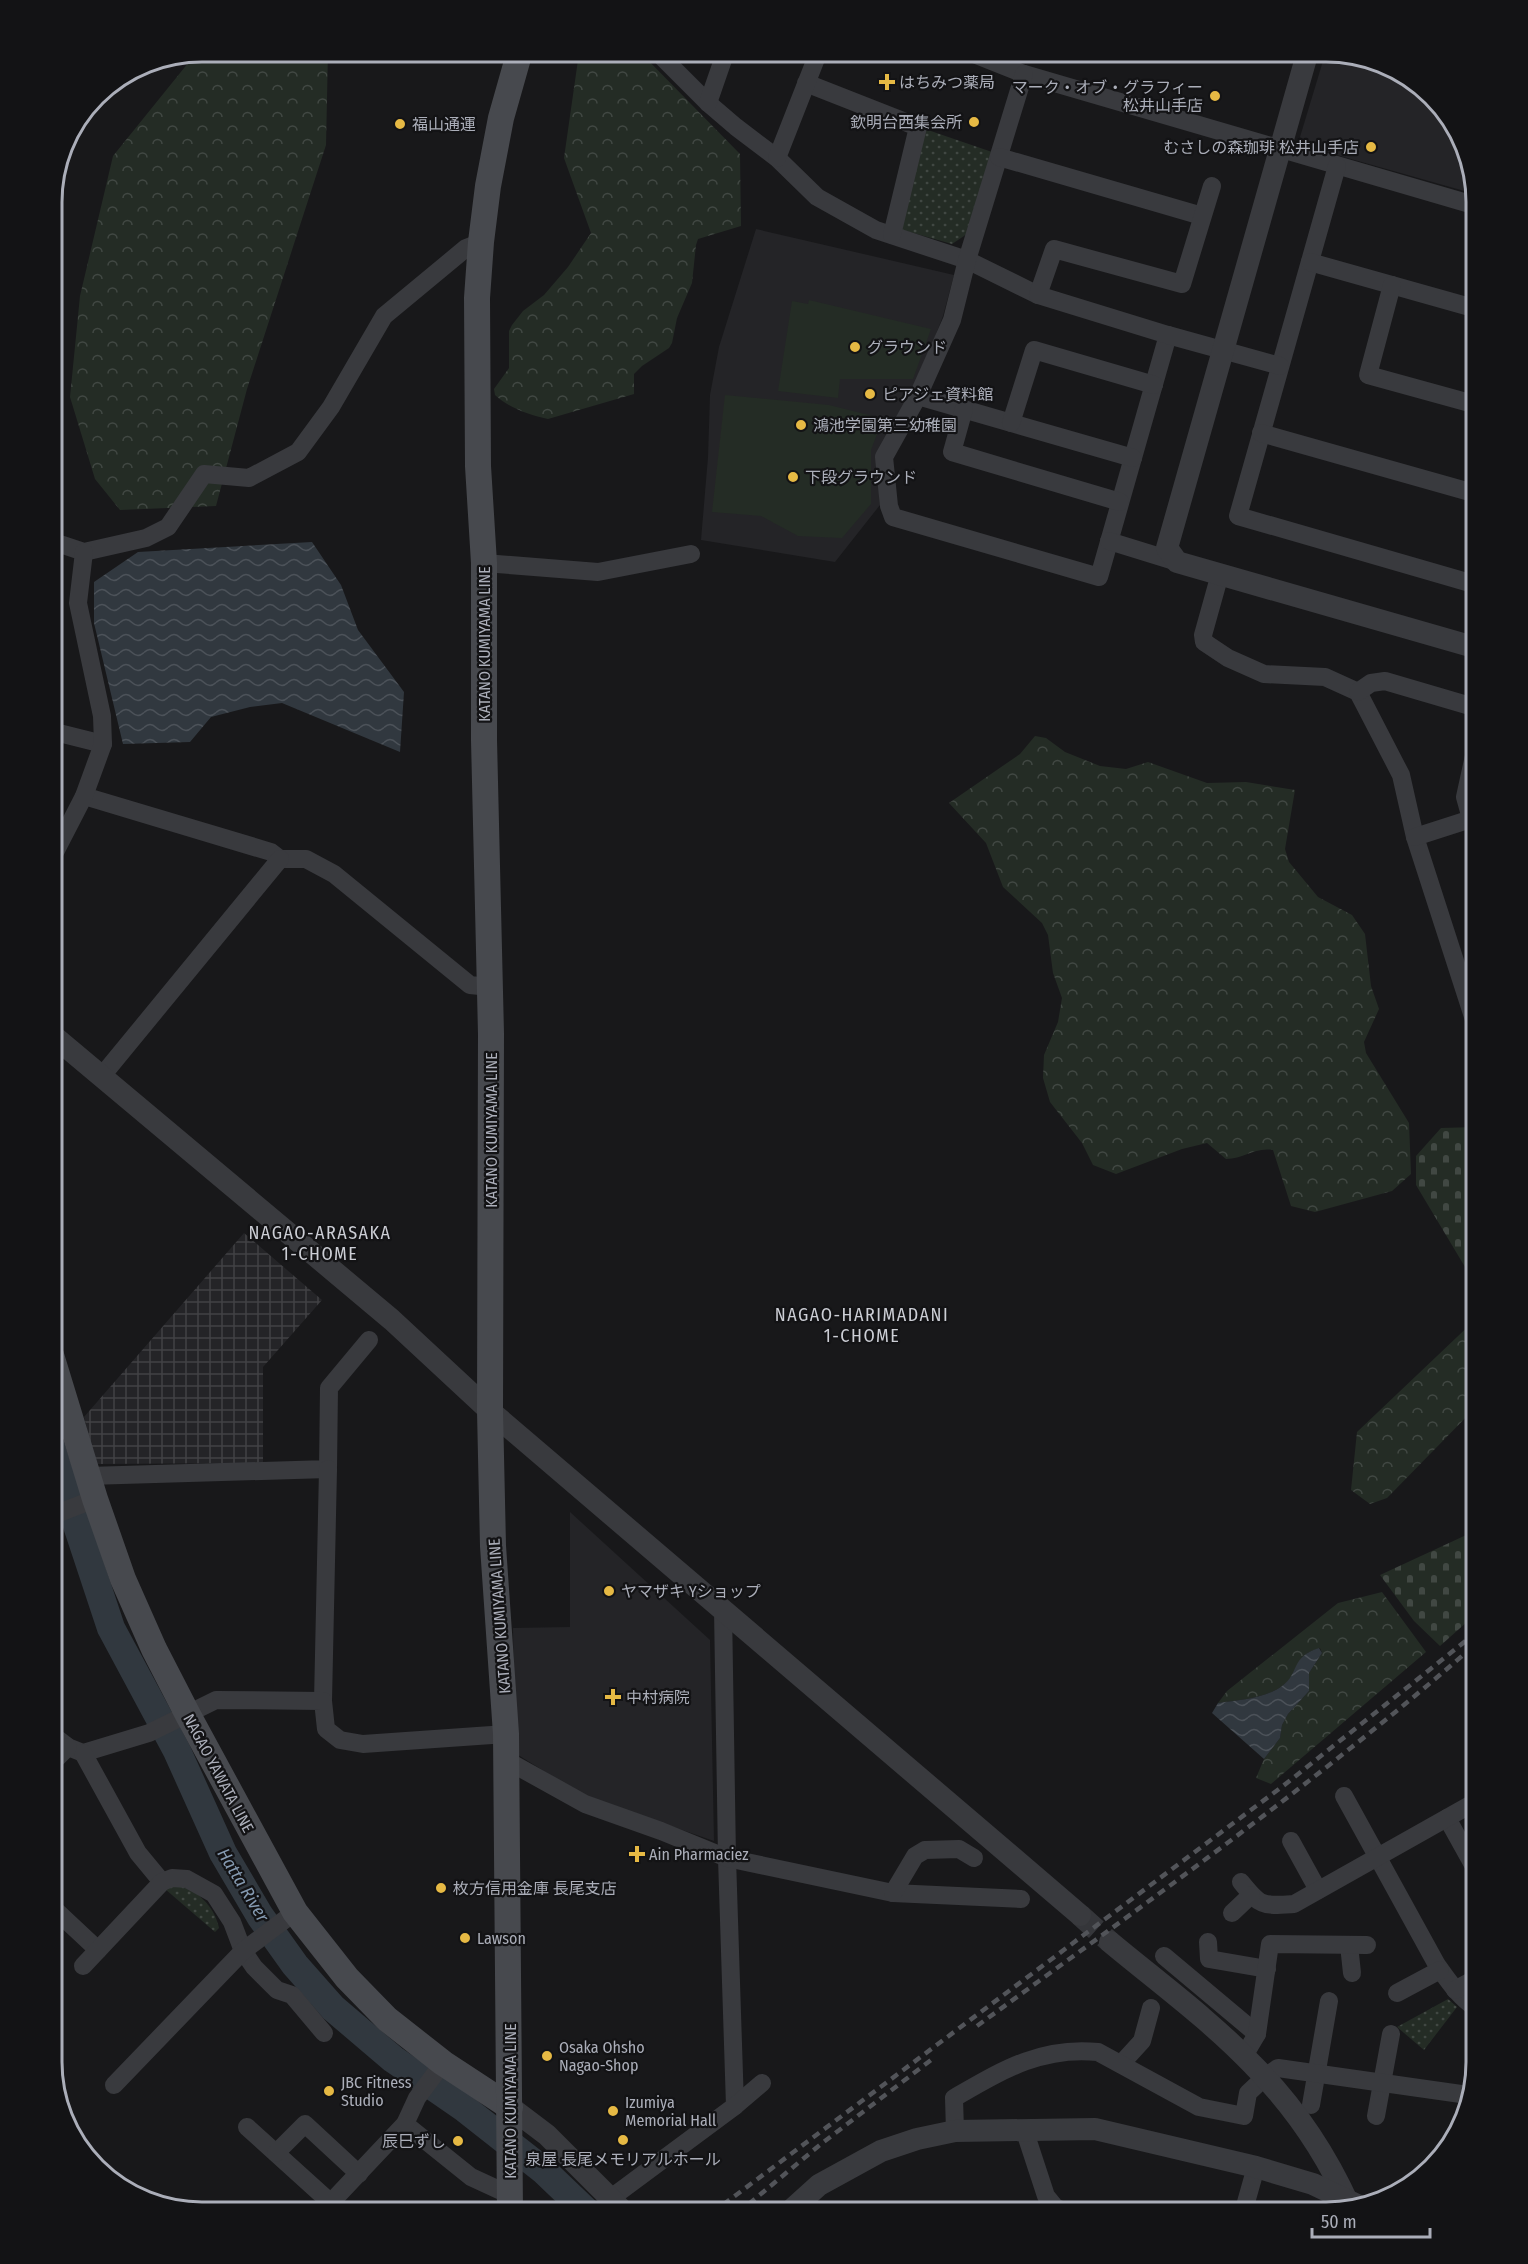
<svg xmlns="http://www.w3.org/2000/svg" width="1528" height="2264" font-family="'Fira Sans Condensed','Noto Sans JP',sans-serif">
<style>
.built{fill:#242427}
.industrial{fill:url(#industrial-grid)}
.green{fill:url(#green-dots)}
.forest{fill:url(#forest-crowns)}
.cemetery{fill:url(#cemetery-stones)}
.pitch{fill:#242c25}
.water{fill:url(#water-waves)}
.lines{fill:none;stroke-linecap:round;stroke-linejoin:round}
.river{stroke:#31383f;stroke-width:28}
.tertiary-tunnel{stroke:#35363a;stroke-width:22;stroke-dasharray:22 11;stroke-linecap:butt}
.minor{stroke:#393a3e;stroke-width:18}
.tertiary{stroke:#393a3e;stroke-width:22}
.secondary{stroke:#47494e;stroke-width:26}
.rail{stroke:#525459;stroke-width:4.5;stroke-dasharray:8 6;stroke-linecap:butt}
.poi-dot{fill:#e6b944;stroke:#131315;stroke-width:2}
.labels{text-anchor:middle;stroke-width:4.5;stroke-linejoin:round;paint-order:stroke}
.poi-label{font-size:16px;fill:#abaeb9;stroke:#131315;text-anchor:start}
.street-label{font-size:16px;fill:#abaeb9;stroke:#131315}
.neighbourhood-label{font-size:18px;letter-spacing:1.5px;fill:#ccced5;stroke:#131315}
.water-label{font-size:18px;font-style:italic;fill:#859ab1;stroke:#131315}
.rim{fill:none;stroke:#abaeb9;stroke-width:3}
</style>
<defs>
<pattern id="industrial-grid" width="8" height="8" patternUnits="userSpaceOnUse" patternTransform="scale(1.5)"><rect width="8" height="8" fill="#242427"/><path d="M0 4h8M4 0v8" fill="none" stroke="#414144"/></pattern>
<pattern id="green-dots" width="8" height="8" patternUnits="userSpaceOnUse" patternTransform="scale(1.5)"><rect width="8" height="8" fill="#242c25"/><path d="M2 2h.1M6 6h.1" fill="none" stroke="#414843" stroke-width="1.8" stroke-linecap="round"/></pattern>
<pattern id="forest-crowns" width="20" height="18" patternUnits="userSpaceOnUse" patternTransform="scale(1.5)"><rect width="20" height="18" fill="#242c25"/><path d="M2 6a3 3 0 1 1 6 0M12 15a3 3 0 1 1 6 0" fill="none" stroke="#414843"/></pattern>
<pattern id="cemetery-stones" width="16" height="16" patternUnits="userSpaceOnUse" patternTransform="scale(1.5)"><rect width="16" height="16" fill="#242c25"/><path d="M2 7V4a2 2 0 0 1 4 0v3zM10 15v-3a2 2 0 0 1 4 0v3z" fill="#414843"/></pattern>
<pattern id="water-waves" width="16" height="10" patternUnits="userSpaceOnUse" patternTransform="scale(1.5)"><rect width="16" height="10" fill="#31383f"/><path d="M0 5q4-4 8 0t8 0" fill="none" stroke="#4c5259"/></pattern>
</defs>
<rect width="100%" height="100%" fill="#18181a"/>
<g class="built">
<path d="M1326 51H1336L1402 71 1457 127 1475 194 1305 146 1300 137Z"/>
<path d="M756 229 954 275 943 316 923 368 878 455 880 505 835 562 701 540 708 457 710 395 719 347Z"/>
<path d="M570 1512 710 1640 714 1841 584 1796 515 1753 513 1628 570 1627Z"/>
</g>
<path class="industrial" d="M244 1233 322 1300 263 1367V1463L96 1464 84 1417Z"/>
<g class="green">
<path d="M925 129 992 152 967 234 952 244 899 229Z"/>
<path d="M174 1883C196 1889 214 1905 219 1928L215 1932 165 1889Z"/>
<path d="M1448 1999 1457 2007 1424 2050 1397 2027Z"/>
</g>
<g class="forest">
<path d="M202 51H328L326 145 247 389 216 506 120 510 95 479 70 397 80 296 113 156 197 52Z"/>
<path d="M581 51H639L740 154 741 226 698 239 696 245 692 283 677 318 672 343 669 348 642 366 634 374V394L548 419C529 415 509 408 495 395L494 389 509 368V331L512 325 523 311 544 295 568 267 591 233 564 158 579 53Z"/>
<path d="M1035 736 1046 738 1065 752 1100 766 1126 769 1148 762 1207 783 1246 782 1295 790 1285 849 1289 862 1318 897 1352 915 1365 934 1371 986 1379 1009 1364 1042 1366 1053 1409 1123 1411 1174 1392 1191 1315 1212 1291 1206 1273 1150C1254 1147 1244 1159 1226 1159L1207 1143 1182 1149 1116 1174 1093 1165 1082 1143 1050 1102 1043 1078 1044 1055 1058 1022 1062 998 1053 973 1048 935 1042 923 1003 887 986 843 949 803 1020 754Z"/>
<path d="M1477 1318V1406L1387 1498 1370 1504 1351 1490 1357 1432Z"/>
<path d="M1382 1592 1426 1652 1271 1784 1256 1778 1264 1759 1280 1738 1282 1725 1288 1714 1309 1691V1673L1322 1653 1320 1648C1292 1655 1300 1674 1282 1686 1264 1699 1239 1700 1218 1703L1227 1691 1338 1603Z"/>
</g>
<g class="cemetery">
<path d="M1477 1127V1287L1416 1185V1156L1441 1128Z"/>
<path d="M1477 1530V1613L1440 1646 1414 1621 1380 1575Z"/>
</g>
<g class="pitch">
<path d="M809 300 931 329 913 379H840L838 398 778 391 792 301 808 304Z"/>
<path d="M725 395 829 405 873 416 879 429 871 450V504L842 538 798 536 761 516 712 512Z"/>
</g>
<g class="water">
<path d="M312 542 341 585 358 630 404 692 400 752 282 703 250 707 211 717 190 742 123 744 94 623V582L138 552Z"/>
<path d="M1319 1648 1322 1653 1309 1673V1691L1288 1714 1282 1725 1280 1738 1264 1759 1212 1713 1218 1703C1239 1700 1264 1699 1282 1686 1300 1673 1290 1657 1319 1648Z"/>
</g>
<g class="lines">
<path class="river" d="M51 1447 111 1628 177 1751 223 1853 260 1916 295 1965 333 2008 393 2059 464 2108 543 2170 588 2213"/>
<path class="tertiary-tunnel" d="M1080 1915 1110 1942"/>
<g class="minor">
<path d="M656 51 708 103 736 127 777 158 817 197 876 230 967 260 1038 295"/>
<path d="M966 51 1024 74 1477 206"/>
<path d="M1024 74 967 260 952 320 918 396 884 457 889 506 893 517 1099 577 1168 335"/>
<path d="M806 83 918 127 892 235"/>
<path d="M708 103 726 51"/>
<path d="M999 157 1202 216"/>
<path d="M777 158 819 51"/>
<path d="M1337 166 1238 516 1477 585"/>
<path d="M1212 186 1182 284 1054 249 1038 295 1168 335 1280 366"/>
<path d="M1310 262 1477 309"/>
<path d="M1392 285 1368 375 1477 405"/>
<path d="M918 396 1133 458"/>
<path d="M964 409 952 452 1120 502"/>
<path d="M1011 423 1034 350 1154 385"/>
<path d="M1261 433 1477 494"/>
<path d="M51 541 84 552 146 538 168 527 204 474 249 478 298 452 331 407 384 316 466 248 481 242"/>
<path d="M1109 541 1177 562"/>
<path d="M484 563 598 572 691 554"/>
<path d="M1220 574 1203 635 1204 642 1228 658 1264 674 1325 677 1358 692 1401 775 1415 837 1477 1029"/>
<path d="M1358 692 1371 683 1385 681 1477 708"/>
<path d="M51 731 103 744"/>
<path d="M84 796 271 852 280 859H306L334 874 470 985 490 987"/>
<path d="M1415 837 1471 819"/>
<path d="M1477 840 1465 797 1477 742"/>
<path d="M51 860 84 796 103 744 102 716 78 603 84 552"/>
<path d="M101 1077 280 859"/>
<path d="M88 1476 328 1469 329 1388 369 1340"/>
<path d="M51 1516 95 1499"/>
<path d="M723 1609 727 1858 735 2106"/>
<path d="M323 1701 328 1469"/>
<path d="M51 1734 68 1747 83 1753 149 1733 216 1700 323 1701 326 1729 340 1740 363 1744 506 1734"/>
<path d="M83 1753 138 1853 162 1882"/>
<path d="M506 1760 585 1804 661 1831 727 1858 893 1893 1021 1899"/>
<path d="M51 1764 68 1747"/>
<path d="M1344 1796 1437 1965C1449 1982 1459 1997 1477 2009"/>
<path d="M1447 1818 1477 1872"/>
<path d="M1291 1841 1318 1890"/>
<path d="M1241 1882C1261 1907 1262 1906 1294 1904L1477 1801"/>
<path d="M893 1893 915 1856 925 1850 959 1849 974 1858"/>
<path d="M51 1906 98 1950"/>
<path d="M1232 1913 1251 1895"/>
<path d="M1208 1942 1209 1959 1267 1969"/>
<path d="M1349 1945 1352 1973"/>
<path d="M1164 1956 1257 2034"/>
<path d="M83 1966 162 1882 172 1878 187 1879 214 1894 232 1922 243 1951 254 1967 277 1990 292 1995 324 2033"/>
<path d="M1455 1990 1477 1978"/>
<path d="M1397 1993 1440 1970"/>
<path d="M1244 2056 1257 2034 1270 1944 1367 1945"/>
<path d="M1121 2064 1142 2041 1151 2008"/>
<path d="M114 2085 243 1951 295 1912"/>
<path d="M1311 2105 1329 2001"/>
<path d="M1376 2116 1391 2034"/>
<path d="M405 2124 471 2177 510 2195"/>
<path d="M247 2127 331 2203"/>
<path d="M955 2131 954 2098C1001 2071 1041 2046 1098 2052L1199 2107 1244 2116 1248 2093 1265 2077 1278 2068 1468 2095"/>
<path d="M1025 2132 1046 2196 1055 2207 1067 2213"/>
<path d="M276 2153 305 2124 359 2174"/>
<path d="M611 2198 735 2106 762 2083"/>
<path d="M321 2213 405 2124 417 2098 443 2063"/>
<path d="M1243 2213 1256 2167"/>
</g>
<g class="tertiary">
<path d="M1308 51 1167 548 1177 562 1477 648"/>
<path d="M51 1034 392 1320 490 1411 1080 1915"/>
<path d="M1110 1942C1158 1982 1210 2020 1253 2065 1293 2105 1326 2154 1349 2205"/>
<path d="M510 2107 547 2135 625 2213"/>
<path d="M788 2213 819 2185 881 2151 917 2139 955 2131 1095 2129 1256 2167 1313 2184 1357 2205"/>
</g>
<g class="secondary">
<path d="M51 1355 95 1499 123 1579 154 1649 188 1715 295 1912 347 1978 387 2019 443 2063 510 2107"/>
<path d="M510 2213 506 1734 493 1546 490 1411 491 1034 484 740V563L478 466 477 298 481 242 488 186 501 118 520 51"/>
</g>
<g class="rail">
<path d="M977 2026C1146 1903 1319 1781 1477 1643"/>
<path d="M712 2213 1283 1786 1477 1632"/>
<path d="M738 2213 821 2144 931 2060"/>
</g>
</g>
<g class="poi-dot">
<path d="M884 73h6v6h6v6h-6v6h-6v-6h-6v-6h6z"/>
<circle cx="1215" cy="96" r="6"/>
<circle cx="974" cy="122" r="6"/>
<circle cx="400" cy="124" r="6"/>
<circle cx="1371" cy="147" r="6"/>
<circle cx="855" cy="347" r="6"/>
<circle cx="870" cy="394" r="6"/>
<circle cx="801" cy="425" r="6"/>
<circle cx="793" cy="477" r="6"/>
<circle cx="609" cy="1591" r="6"/>
<path d="M610 1688h6v6h6v6h-6v6h-6v-6h-6v-6h6z"/>
<path d="M634 1845h6v6h6v6h-6v6h-6v-6h-6v-6h6z"/>
<circle cx="441" cy="1888" r="6"/>
<circle cx="465" cy="1938" r="6"/>
<circle cx="547" cy="2056" r="6"/>
<circle cx="329" cy="2091" r="6"/>
<circle cx="613" cy="2111" r="6"/>
<circle cx="623" cy="2140" r="6"/>
<circle cx="458" cy="2141" r="6"/>
</g>
<g class="labels">
<g class="poi-label">
<text x="899" y="88">はちみつ薬局</text>
<text x="1203" y="93" text-anchor="end">マーク・オブ・グラフィー<tspan x="1203" dy="18">松井山手店</tspan></text>
<text x="962" y="128" text-anchor="end">欽明台西集会所</text>
<text x="412" y="130">福山通運</text>
<text x="1359" y="153" text-anchor="end">むさしの森珈琲 松井山手店</text>
<text x="867" y="353">グラウンド</text>
<text x="882" y="400">ピアジェ資料館</text>
<text x="813" y="431">鴻池学園第三幼稚園</text>
<text x="805" y="483">下段グラウンド</text>
<text x="621" y="1597">ヤマザキ Yショップ</text>
<text x="626" y="1703">中村病院</text>
<text x="649" y="1860">Ain Pharmaciez</text>
<text x="453" y="1894">枚方信用金庫 長尾支店</text>
<text x="477" y="1944">Lawson</text>
<text x="559" y="2053">Osaka Ohsho<tspan x="559" dy="18">Nagao-Shop</tspan></text>
<text x="341" y="2088">JBC Fitness<tspan x="341" dy="18">Studio</tspan></text>
<text x="625" y="2108">Izumiya<tspan x="625" dy="18">Memorial Hall</tspan></text>
<text x="446" y="2147" text-anchor="end">辰巳ずし</text>
<text x="623" y="2165" text-anchor="middle">泉屋 長尾メモリアルホール</text>
</g>
<g class="street-label">
<text transform="translate(484 644) rotate(-90)" y="6">KATANO KUMIYAMA LINE</text>
<text transform="translate(491 1130) rotate(-90)" y="6">KATANO KUMIYAMA LINE</text>
<text transform="translate(499 1616) rotate(-94)" y="6">KATANO KUMIYAMA LINE</text>
<text transform="translate(219 1773) rotate(62)" y="6">NAGAO YAWATA LINE</text>
<text transform="translate(510 2101) rotate(-90)" y="6">KATANO KUMIYAMA LINE</text>
</g>
<g class="neighbourhood-label">
<text x="320" y="1239">NAGAO-ARASAKA<tspan x="320" dy="21">1-CHOME</tspan></text>
<text x="862" y="1321">NAGAO-HARIMADANI<tspan x="862" dy="21">1-CHOME</tspan></text>
</g>
<g class="water-label">
<text transform="translate(243 1885) rotate(59)" y="6">Hatta River</text>
</g>
</g>
<path d="M0 0H1528V2264H0ZM202 62H1326A140 140 0 0 1 1466 202V2062A140 140 0 0 1 1326 2202H202A140 140 0 0 1 62 2062V202A140 140 0 0 1 202 62Z" fill="#131315" fill-rule="evenodd"/>
<path class="rim" d="M202 62H1326A140 140 0 0 1 1466 202V2062A140 140 0 0 1 1326 2202H202A140 140 0 0 1 62 2062V202A140 140 0 0 1 202 62Z"/>
<path d="M1312 2228v9h118v-9" fill="none" stroke="#abaeb9" stroke-width="3"/>
<text x="1321" y="2228" font-size="18" fill="#abaeb9" stroke="#131315" stroke-width="4.5" paint-order="stroke">50 m</text>
</svg>
